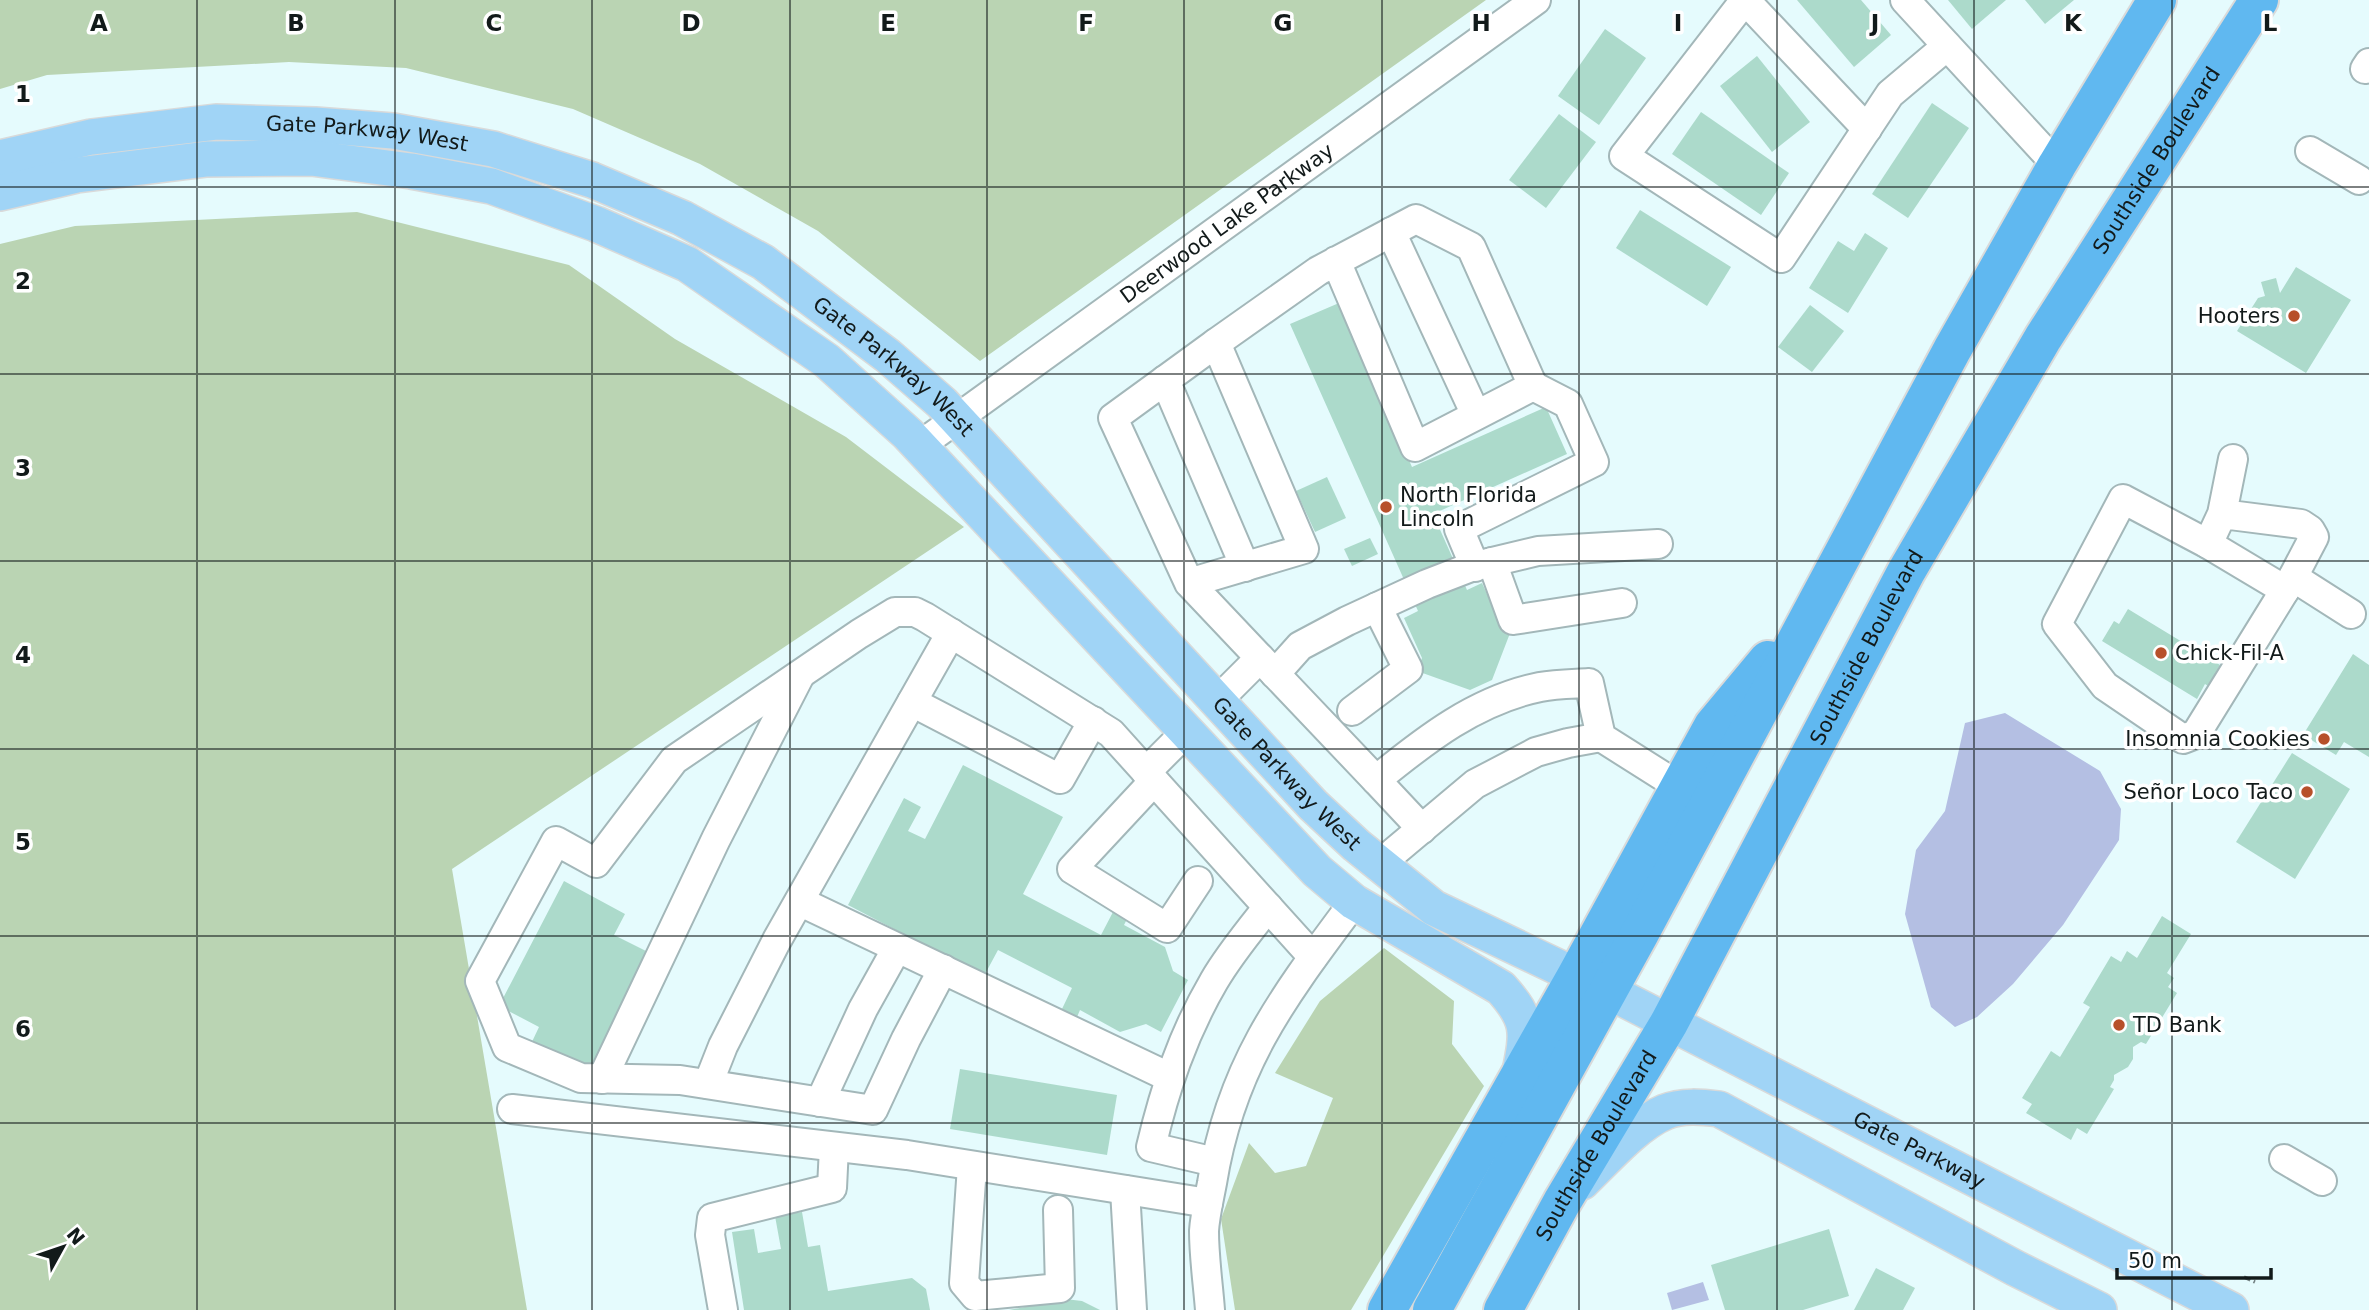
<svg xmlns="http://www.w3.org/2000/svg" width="2369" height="1310" font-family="'DejaVu Sans',sans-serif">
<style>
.green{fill:#bad4b3}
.water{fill:#b4bfe3}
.building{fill:#acdacb}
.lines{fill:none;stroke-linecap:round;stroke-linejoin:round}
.minor-casing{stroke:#a3b7b9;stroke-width:32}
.major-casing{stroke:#d9dada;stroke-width:38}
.highway-casing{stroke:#d9dada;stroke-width:42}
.path{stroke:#728182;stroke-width:3.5;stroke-dasharray:7 3.5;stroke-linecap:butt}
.minor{stroke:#fff;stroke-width:28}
.major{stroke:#a0d4f6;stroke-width:35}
.highway{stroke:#60b8f0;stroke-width:38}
.grid{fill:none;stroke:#121a1a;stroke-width:2;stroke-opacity:0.55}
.poi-dot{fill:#b7502a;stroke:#fff;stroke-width:2.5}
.labels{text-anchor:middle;stroke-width:7;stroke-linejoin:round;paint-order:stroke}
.street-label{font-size:21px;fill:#121a1a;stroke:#fff}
.poi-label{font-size:21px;fill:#121a1a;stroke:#fff;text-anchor:end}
.grid-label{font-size:23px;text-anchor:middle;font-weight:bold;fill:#121a1a;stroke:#fff;stroke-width:7;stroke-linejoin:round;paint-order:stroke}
</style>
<rect width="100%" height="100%" fill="#e5fbfd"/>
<g class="green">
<path d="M0 0H1486L980 361 818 231 700 164 573 109 406 68 289 62 47 75 0 89Z"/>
<path d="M357 212 569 265 675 339 846 437 964 527 452 869 527 1310H0V244L75 226Z"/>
<path d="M1384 948 1454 1001 1452 1044 1484 1086 1351 1310H1235L1221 1219 1249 1143 1275 1173 1306 1166 1333 1098 1275 1073 1320 1001Z"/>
</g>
<g class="water">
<path d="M2005 713 2100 771 2121 809 2119 840 2063 925 2013 984 1977 1017 1955 1027 1931 1007 1905 914 1916 850 1945 811 1965 723Z"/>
<path d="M1703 1282 1709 1300 1672 1310 1667 1293Z"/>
</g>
<g class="building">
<path d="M1797 0H1861L1891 35 1854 67Z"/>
<path d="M1948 0H2006L1972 29Z"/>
<path d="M2025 0H2074L2045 24Z"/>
<path d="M1605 29 1646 58 1599 125 1558 96Z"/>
<path d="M1757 56 1810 122 1772 152 1720 86Z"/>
<path d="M1932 103 1969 128 1908 218 1872 194Z"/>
<path d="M1701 112 1789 173 1761 215 1672 154Z"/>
<path d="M1559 114 1596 142 1546 208 1509 180Z"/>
<path d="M1640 210 1731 267 1707 306 1616 248Z"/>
<path d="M1865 233 1888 248 1848 313 1809 288 1838 241 1854 251Z"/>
<path d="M2296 267 2351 300 2306 373 2237 331 2258 298 2265 296 2261 282 2276 278 2280 293Z"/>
<path d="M1339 303 1412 467 1546 407 1567 454 1433 514 1467 590 1482 583 1500 623 1512 628 1492 680 1470 690 1417 671 1422 658 1404 618 1418 611 1290 324Z"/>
<path d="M1810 305 1844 331 1812 372 1778 347Z"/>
<path d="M1327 477 1346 518 1315 532 1296 491Z"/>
<path d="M1370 538 1378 554 1352 566 1344 549Z"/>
<path d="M2128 609 2220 665 2208 686 2205 684 2197 699 2102 641 2114 621 2119 624Z"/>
<path d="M2353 654 2369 665V757L2344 742 2336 755 2303 735Z"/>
<path d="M2292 753 2350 789 2295 879 2236 842Z"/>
<path d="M963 765 1063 817 1023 894 1101 935 1113 912 1127 919 1124 925 1165 947 1173 971 1188 980 1161 1032 1146 1024 1120 1032 1080 1010 1077 1017 1062 1009 1072 988 998 950 984 976 848 905 904 798 921 807 908 831 925 839Z"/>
<path d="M564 881 625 914 614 935 652 954 588 1077 530 1046 539 1027 499 1006Z"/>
<path d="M2162 916 2191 934 2167 973 2174 978 2168 987 2177 993 2146 1044 2141 1042 2133 1047V1059L2128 1067 2114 1075V1080L2110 1087 2114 1089 2087 1134 2077 1128 2071 1140 2026 1113 2032 1104 2022 1098 2051 1051 2060 1057 2090 1007 2083 1003 2111 956 2121 962 2127 951 2137 958Z"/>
<path d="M960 1069 1117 1095 1107 1155 950 1129Z"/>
<path d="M802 1212 808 1247 820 1245 828 1291 912 1278 926 1289 930 1310H744L732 1232 754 1229 758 1253 781 1249 775 1216Z"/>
<path d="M1829 1229 1849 1296 1803 1310H1725L1711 1265Z"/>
<path d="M1876 1268 1915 1288 1903 1310H1854Z"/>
<path d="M1065 1299 1082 1301 1100 1310H1009Z"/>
</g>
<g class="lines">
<g class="minor-casing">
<g id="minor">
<path d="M1745 0 1624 156 1781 258 1890 94 1947 46"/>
<path d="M1745 0 1867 129"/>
<path d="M1905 0 2057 165"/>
<path d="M2365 69 2369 63"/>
<path d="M2310 151 2359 180"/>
<path d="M1391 232 1476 415"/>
<path d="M1216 343 1318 271 1416 219 1471 247 1533 386 1415 447 1336 261"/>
<path d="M1165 380 1245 567"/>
<path id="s1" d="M919 446 1536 0"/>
<path d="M2222 514 2301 524 2310 530 2314 537 2293 577 2196 734 2183 739 2105 686 2057 624 2123 499 2208 544 2222 514 2233 459"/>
<path d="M2208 544 2285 590"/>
<path d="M1492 562 1513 620 1622 603"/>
<path d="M1475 567 1459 529 1594 462 1568 404 1533 386"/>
<path d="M2293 577 2351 614"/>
<path d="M1189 583 1304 549 1216 343 1113 418 1189 583 1260 658 1217 701"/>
<path d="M1260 658 1376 780C1425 740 1476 700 1540 687 1556 684 1573 684 1589 683L1601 737 1680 787"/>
<path d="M1275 674 1300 646 1347 621 1427 584 1471 567 1538 551 1658 544"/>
<path d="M912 702 1060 779 1093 721"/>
<path d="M1352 711 1408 669 1377 607"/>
<path d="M1146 772 1186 732"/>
<path d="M1376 780 1422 829"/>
<path d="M1154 781 1072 869 1167 928 1198 881"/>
<path d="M1383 867 1394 852 1475 784 1536 752 1568 743 1601 737"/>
<path d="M801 902 1169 1077"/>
<path d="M943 969 906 1039 873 1110 680 1080 581 1078 507 1047 480 981 556 841 596 863 674 760 859 634 895 612H915L925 617 1111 733 1313 957"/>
<path d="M602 1079 716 839 799 677"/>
<path d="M708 1084 723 1046 777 940 951 633"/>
<path d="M820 1102 863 1009 897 948"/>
<path d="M512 1109 907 1155 1208 1203"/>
<path d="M2284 1159 2322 1181"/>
<path d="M1215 1162 1151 1147C1165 1088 1183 1034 1214 981 1229 955 1249 931 1268 907"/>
<path d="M972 1166 964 1283 975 1296 1060 1288 1058 1210"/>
<path d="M1125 1190 1132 1310"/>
<path d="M723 1310 710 1235 712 1218 832 1188 834 1147"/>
<path d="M1210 1310C1208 1284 1204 1257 1204 1231 1205 1215 1209 1199 1212 1183 1231 1064 1284 996 1354 902"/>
</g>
</g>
<g class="major-casing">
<g id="major">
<path id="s2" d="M0 158 91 137 216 122 315 125 393 131 493 149 592 180 682 218 763 262 888 356 942 403 1313 805 1356 845 1434 908 1608 991 2231 1310"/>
<path d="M0 193 77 175 207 159 311 158 411 171 491 186 596 224 687 264 827 361 908 434 1317 871 1354 902 1501 988C1530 1020 1528 1032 1520 1072"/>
<path d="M1582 1182C1605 1160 1636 1124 1665 1112 1682 1105 1702 1107 1719 1109L2015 1268 2099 1310"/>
</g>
</g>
<g class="highway-casing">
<g id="highway">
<path d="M1387 1310 1576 976 1713 726 1768 660"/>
<path d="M1432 1310 1640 933 1952 350 2057 165 2157 0"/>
<path id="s3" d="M1503 1310 1562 1202 1669 1023 1906 572 2043 338 2259 0"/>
</g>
</g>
<path class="path" d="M2244 1277 2255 1282"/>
<use href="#minor" class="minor"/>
<use href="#major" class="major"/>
<use href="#highway" class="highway"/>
</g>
<path class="grid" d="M197 0V1310M395 0V1310M592 0V1310M790 0V1310M987 0V1310M1184 0V1310M1382 0V1310M1579 0V1310M1777 0V1310M1974 0V1310M2172 0V1310M0 187H2369M0 374H2369M0 561H2369M0 749H2369M0 936H2369M0 1123H2369"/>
<g class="poi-dot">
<circle cx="2294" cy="316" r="7"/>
<circle cx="1386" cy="507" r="7"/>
<circle cx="2161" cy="653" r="7"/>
<circle cx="2324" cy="739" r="7"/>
<circle cx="2307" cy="792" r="7"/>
<circle cx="2119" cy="1025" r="7"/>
</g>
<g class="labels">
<g class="street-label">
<text dy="7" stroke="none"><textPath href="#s2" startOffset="371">Gate Parkway West</textPath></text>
<text dy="7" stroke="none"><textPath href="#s3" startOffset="1323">Southside Boulevard</textPath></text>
<text dy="7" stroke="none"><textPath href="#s1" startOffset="380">Deerwood Lake Parkway</textPath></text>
<text dy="7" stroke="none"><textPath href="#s2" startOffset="959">Gate Parkway West</textPath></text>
<text dy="7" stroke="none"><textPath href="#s3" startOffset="756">Southside Boulevard</textPath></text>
<text dy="7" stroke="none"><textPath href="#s2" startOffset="1526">Gate Parkway West</textPath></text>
<text dy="7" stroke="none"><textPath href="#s3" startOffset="189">Southside Boulevard</textPath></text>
<text dy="7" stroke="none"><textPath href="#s2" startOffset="2268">Gate Parkway</textPath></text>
</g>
<g class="poi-label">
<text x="2280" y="323">Hooters</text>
<text x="1400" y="502" text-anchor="start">North Florida<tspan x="1400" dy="24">Lincoln</tspan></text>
<text x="2175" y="660" text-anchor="start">Chick-Fil-A</text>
<text x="2310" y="746">Insomnia Cookies</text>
<text x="2293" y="799">Señor Loco Taco</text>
<text x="2133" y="1032" text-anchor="start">TD Bank</text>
</g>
</g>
<g class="grid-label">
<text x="99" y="31">A</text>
<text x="296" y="31">B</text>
<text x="494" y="31">C</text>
<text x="691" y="31">D</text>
<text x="888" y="31">E</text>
<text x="1086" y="31">F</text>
<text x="1283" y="31">G</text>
<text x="1481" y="31">H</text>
<text x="1678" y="31">I</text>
<text x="1875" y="31">J</text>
<text x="2073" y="31">K</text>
<text x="2270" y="31">L</text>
<text x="23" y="102">1</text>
<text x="23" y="289">2</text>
<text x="23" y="476">3</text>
<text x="23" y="663">4</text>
<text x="23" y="850">5</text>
<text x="23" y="1037">6</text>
</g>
<g transform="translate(63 1247) rotate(50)" stroke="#ffffff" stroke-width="5" paint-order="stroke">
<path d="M0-5L12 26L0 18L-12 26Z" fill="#121a1a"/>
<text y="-10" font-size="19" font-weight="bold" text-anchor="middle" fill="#121a1a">N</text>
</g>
<path d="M2117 1268v10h154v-10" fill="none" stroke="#121a1a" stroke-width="3.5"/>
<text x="2128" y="1268" font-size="21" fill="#121a1a" stroke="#ffffff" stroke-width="5" paint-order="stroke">50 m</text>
</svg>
